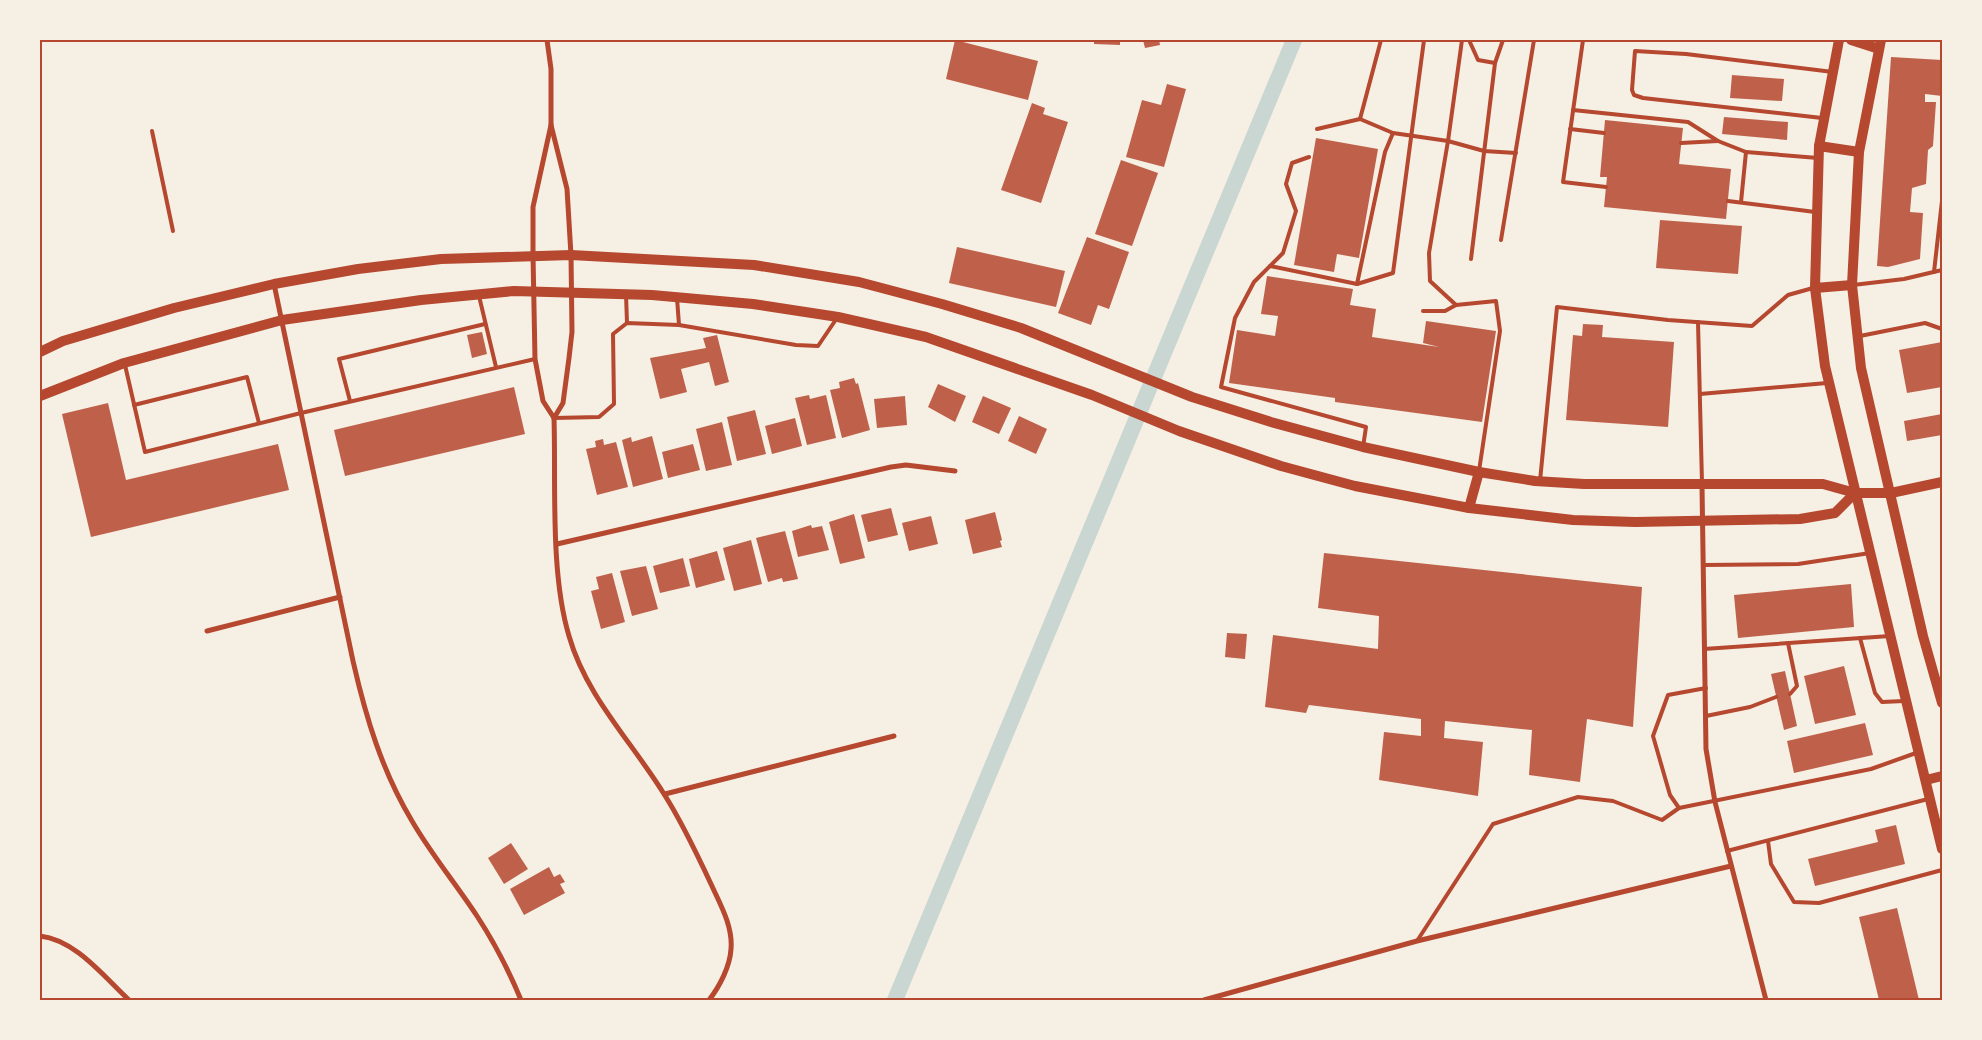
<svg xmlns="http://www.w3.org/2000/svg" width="1982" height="1040" font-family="'Public Sans',sans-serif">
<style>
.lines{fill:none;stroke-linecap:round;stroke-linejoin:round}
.canal{stroke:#c9d6d2;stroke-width:16}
.building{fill:#bf614a}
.service{stroke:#b5482f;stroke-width:4}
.minor{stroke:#b5482f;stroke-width:5}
.secondary{stroke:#b5482f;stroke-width:10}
.neatline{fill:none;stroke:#b5482f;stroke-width:2}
</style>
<rect width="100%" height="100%" fill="#f6efe4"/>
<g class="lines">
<path class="canal" d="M895 1000 1294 40"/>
</g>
<g class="building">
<path d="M955 40 1038 61 1028 100 946 79Z"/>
<path d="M1094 40H1120V45L1094 44Z"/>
<path d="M1143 40H1159L1160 45 1145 48Z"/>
<path d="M1891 57 1942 60V96L1925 94V102H1936L1933 146 1928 150 1926 184 1912 188 1910 212 1923 213 1920 259 1888 267 1877 266Z"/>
<path d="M1732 75 1784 79 1782 101 1730 98Z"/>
<path d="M1167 84 1186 89 1164 167 1126 157 1142 100 1161 105Z"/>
<path d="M1032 103 1045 108 1043 114 1068 122 1041 203 1001 190Z"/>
<path d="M1724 117 1788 122 1787 140 1722 134Z"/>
<path d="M1605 120 1683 128 1679 164 1731 169 1726 219 1604 207 1607 177H1600Z"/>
<path d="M1316 138 1378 149 1359 258 1337 254 1334 272 1294 265Z"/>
<path d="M1121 160 1158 173 1132 246 1095 234Z"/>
<path d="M1660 220 1742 226 1738 274 1656 268Z"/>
<path d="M1087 237 1129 252 1109 309 1098 305 1091 325 1058 313Z"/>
<path d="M957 247 1065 271 1056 307 949 283Z"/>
<path d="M1267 276 1353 289 1350 305 1376 309 1372 337 1439 347 1423 343 1426 321 1496 331 1482 422 1335 402V398L1229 383 1237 330 1275 336 1278 316 1261 314Z"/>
<path d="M1583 324 1603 325 1602 337 1674 342 1668 427 1566 420 1573 335 1582 336Z"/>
<path d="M482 332 487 354 472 358 467 335Z"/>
<path d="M717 335 729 382 715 386 709 362 681 369 687 392 660 399 650 358 706 348 703 338Z"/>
<path d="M1942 342V387L1907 393 1899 350Z"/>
<path d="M854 378 856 384 858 383 870 430 842 438 830 390 840 388 839 382Z"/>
<path d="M938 384 966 396 955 422 928 407Z"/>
<path d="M514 387 525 434 345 476 334 430Z"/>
<path d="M809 395 810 399 826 395 836 438 807 445 795 398Z"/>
<path d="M905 396 907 425 877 428 874 399Z"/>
<path d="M983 396 1011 408 999 434 972 422Z"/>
<path d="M108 403 126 480 278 444 289 490 91 537 62 414Z"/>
<path d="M755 410 766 454 737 461 727 417Z"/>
<path d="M1942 414V435L1907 441 1904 421Z"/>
<path d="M1019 416 1047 429 1036 454 1008 441Z"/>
<path d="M795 418 802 446 772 454 765 426Z"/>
<path d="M722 422 732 465 706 471 696 429Z"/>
<path d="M652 436 663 479 633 487 622 440 631 437 632 442Z"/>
<path d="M603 439 604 445 616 442 628 487 597 495 586 449 596 447 595 441Z"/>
<path d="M693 444 700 470 668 478 662 452Z"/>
<path d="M891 508 898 535 868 542 861 515Z"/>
<path d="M995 512 1002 540 1000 541 1002 547 973 554 965 520Z"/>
<path d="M854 514 865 558 840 564 829 522Z"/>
<path d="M931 516 938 544 909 551 902 523Z"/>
<path d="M811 525 812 528 822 526 829 550 798 557 792 531Z"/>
<path d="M785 531 798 579 783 582 782 578 768 582 756 538Z"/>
<path d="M751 540 762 584 734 591 723 548Z"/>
<path d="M717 551 725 580 696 588 689 559Z"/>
<path d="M1324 553 1642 587 1633 727 1587 719 1580 782 1529 775 1532 730 1445 721 1444 738 1483 742 1478 796 1379 780 1384 732 1421 736V719L1309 705 1306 713 1265 707 1273 635 1378 649 1379 616 1318 608Z"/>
<path d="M683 558 690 586 660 593 653 566Z"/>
<path d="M646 566 658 609 632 616 620 571Z"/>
<path d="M612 573 625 622 601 629 591 591 599 589 596 577Z"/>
<path d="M1851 584 1854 627 1738 638 1734 595Z"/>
<path d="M1227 633 1247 634 1245 659 1225 657Z"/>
<path d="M1844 666 1856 715 1815 724 1804 676Z"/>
<path d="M1785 671 1797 726 1784 730 1771 674Z"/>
<path d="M1865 723 1873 755 1794 773 1787 741Z"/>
<path d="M1896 825 1905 864 1815 886 1808 859 1878 842 1875 830Z"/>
<path d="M511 843 528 869 504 884 488 858Z"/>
<path d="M549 867 554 877 560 874 565 882 560 884 565 893 524 915 510 889Z"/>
<path d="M1897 908 1919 1000H1879L1859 917Z"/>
</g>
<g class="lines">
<g class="service">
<path d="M1462 40 1448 141 1429 253 1430 281 1456 305 1496 301 1500 331 1479 471"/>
<path d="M1469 40 1478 60 1495 63"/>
<path d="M1583 40 1563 182 1606 187"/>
<path d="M1573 110 1688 122 1718 141 1746 152 1818 158"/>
<path d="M1822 118 1643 98 1634 95 1632 90 1635 51 1686 54 1833 72"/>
<path d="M1360 119 1381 40"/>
<path d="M1317 129 1360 119 1393 133 1448 141 1484 151 1516 153"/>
<path d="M1570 129 1604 133"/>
<path d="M152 131 173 231"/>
<path d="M1681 143 1718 141"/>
<path d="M1309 157 1292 163 1286 184 1296 211 1283 253 1254 282 1235 318 1221 387 1366 427 1363 447"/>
<path d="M1728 201 1815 212"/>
<path d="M1741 202 1746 152"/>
<path d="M1501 240 1534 40"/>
<path d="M1471 259 1495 63 1503 40"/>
<path d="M1270 266 1357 284 1393 273 1424 40"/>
<path d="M1934 272 1942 201"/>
<path d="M1357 284 1385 152 1393 133"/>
<path d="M1853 285 1904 279 1942 270"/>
<path d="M626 294 627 323"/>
<path d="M479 296 496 367"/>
<path d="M677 298 679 325"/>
<path d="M1423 311H1445L1456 305"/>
<path d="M1698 322 1702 483"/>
<path d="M1860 336 1925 323 1942 329"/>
<path d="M125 365 145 452 301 413 535 359"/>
<path d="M1700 394 1827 383"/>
<path d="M350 401 339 359 485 324"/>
<path d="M134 405 247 377 259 423"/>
<path d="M554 418 599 417 614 404 613 334 627 323 679 325 796 345 818 346 837 318"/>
<path d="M1540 481 1557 307 1668 320 1752 326 1788 295 1813 288"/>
<path d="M1942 549V553"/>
<path d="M1704 565 1798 564 1870 553"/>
<path d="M1860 638 1875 693 1882 702 1904 701"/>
<path d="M1788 643 1797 686 1790 694"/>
<path d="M1704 649 1890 636"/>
<path d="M1706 688 1668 695 1653 736 1670 795 1679 808 1871 769 1916 753"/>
<path d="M1706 716 1750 707 1776 697"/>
<path d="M1768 841 1771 864 1794 902 1819 903 1942 870"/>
<path d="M1727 851 1928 799"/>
<path d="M1417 941 1493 824 1578 797 1613 801 1662 820 1679 808"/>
</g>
<g class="minor">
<path d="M547 40 551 69V125L567 189 571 255 572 332 569 358 563 403 554 418"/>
<path d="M551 125 533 207V255L535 359 543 401 554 418C556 484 550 573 569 636 586 696 632 742 664 794 682 822 697 854 711 884 720 904 733 926 731 949 730 966 720 986 709 1000"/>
<path d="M274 284 353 661C366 718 382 771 412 821 431 854 456 884 477 916 494 942 509 971 521 1000"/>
<path d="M1702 486 1706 749 1715 802 1766 1000"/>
<path d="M557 544 891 467 906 465 955 471"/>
<path d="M207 631 340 597"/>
<path d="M665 794 894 736"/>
<path d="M40 936C76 940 104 977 129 1000"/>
<path d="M1204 1000 1417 941 1731 866"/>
</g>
<g class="secondary">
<path d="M1839 40 1819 146 1815 288 1825 366 1942 849"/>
<path d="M1851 40 1879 49"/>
<path d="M1881 40 1859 152 1852 285 1861 368 1923 636 1942 703"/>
<path d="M1819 146 1859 152"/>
<path d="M1815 288 1852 285"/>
<path d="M40 352 63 341 174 308 274 284 358 269 441 259 571 255 754 265 859 282 942 304 1021 328 1192 397 1271 422 1363 447 1479 472 1535 481 1584 484H1823L1855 493H1891L1942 482"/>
<path d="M40 396 124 363 282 320 421 300 514 291 652 295 753 304 838 317 926 337 1092 395 1179 431 1281 466 1355 486 1469 508 1573 520 1635 522 1800 519 1835 513 1855 493"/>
<path d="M1469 508 1479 472"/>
<path d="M1926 780 1942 776"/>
</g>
</g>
<rect width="1982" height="1040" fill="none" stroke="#f6efe4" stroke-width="82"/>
<rect x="41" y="41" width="1900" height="958" class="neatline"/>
</svg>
